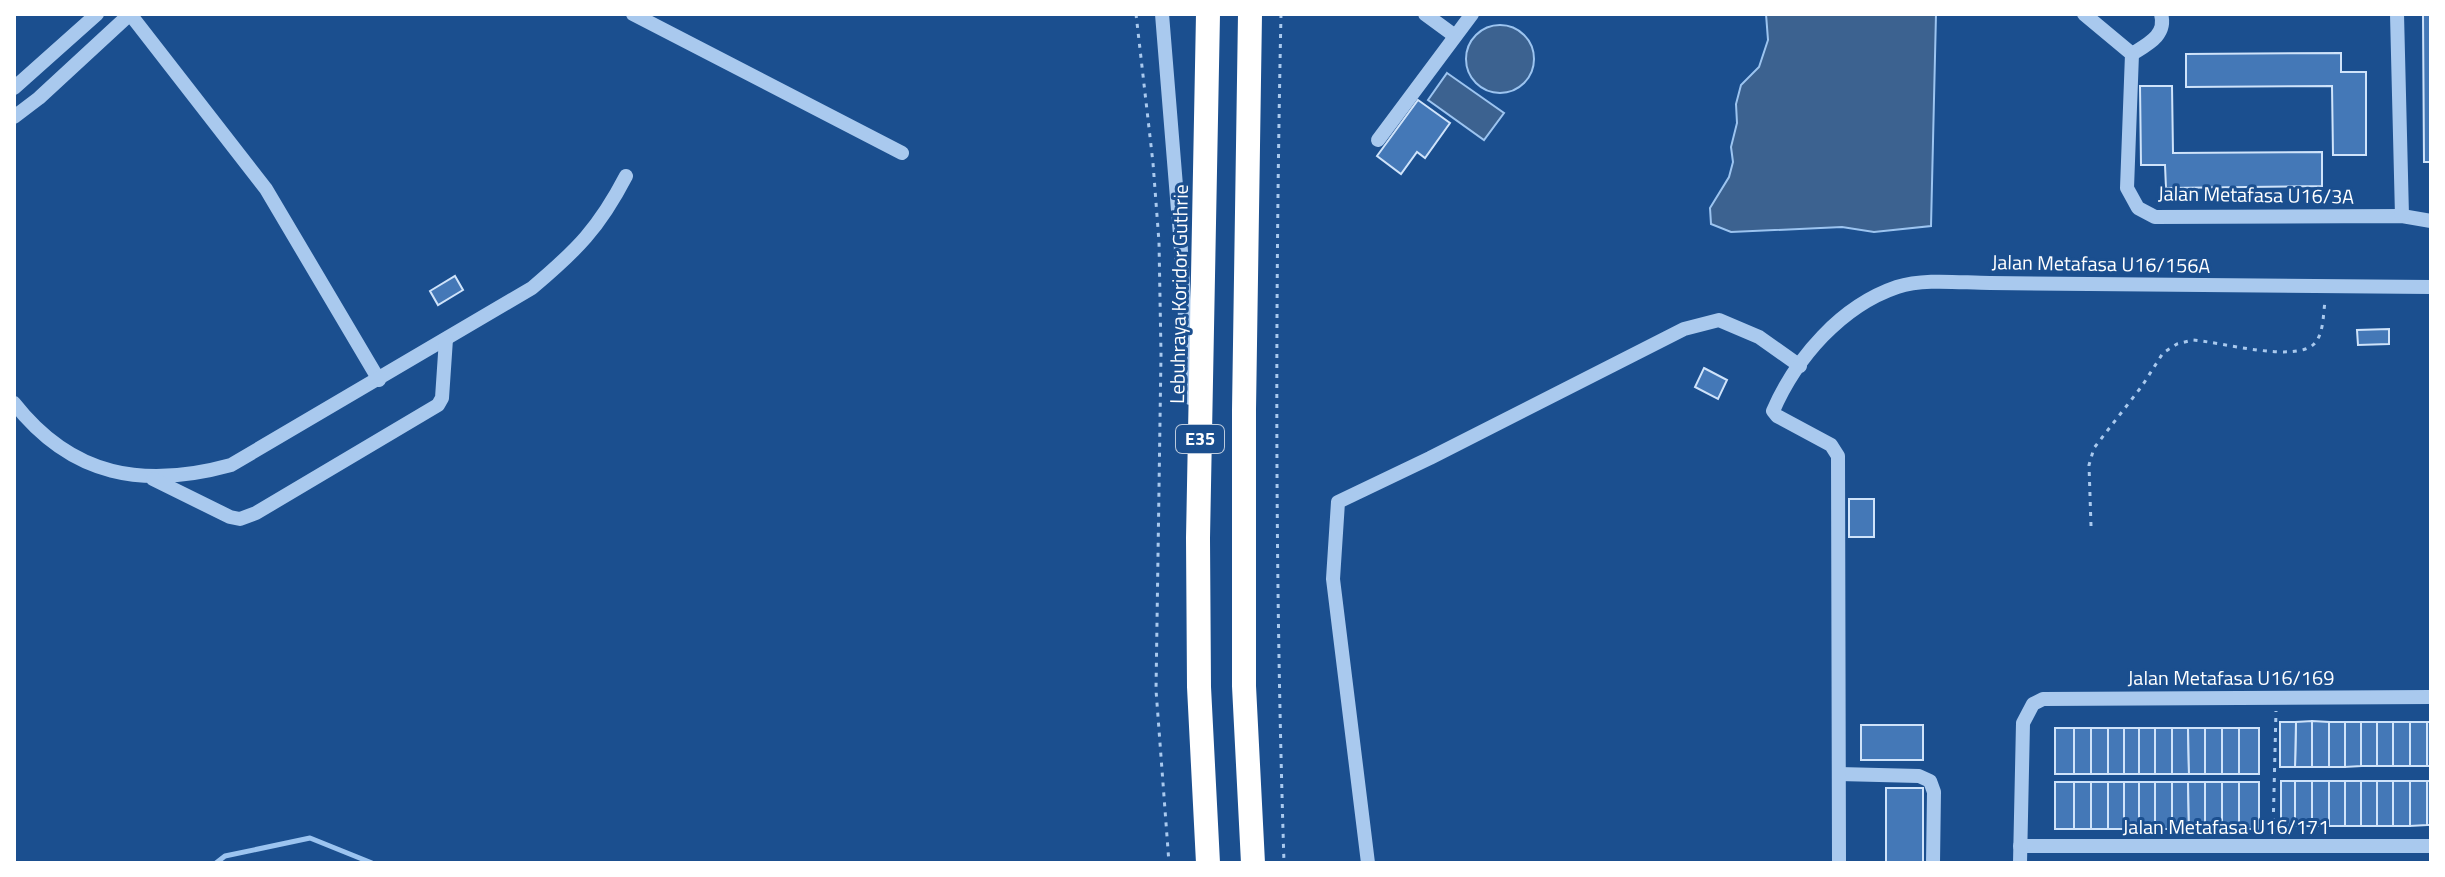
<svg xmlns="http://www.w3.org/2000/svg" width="2445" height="877" font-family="'Titillium Web',sans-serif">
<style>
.water{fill:#3c6290;stroke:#9cc4f0;stroke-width:2}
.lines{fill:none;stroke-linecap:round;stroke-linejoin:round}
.stream{stroke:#9cc4f0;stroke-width:5}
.building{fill:#4478b7;stroke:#cfe3fa;stroke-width:2}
.path{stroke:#a9c9ee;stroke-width:3;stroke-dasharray:4 6;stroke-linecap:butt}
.minor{stroke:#a9c9ee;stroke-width:14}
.highway{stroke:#fff;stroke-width:24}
.labels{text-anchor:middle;stroke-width:6;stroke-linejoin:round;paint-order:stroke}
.shield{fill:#1b4f8f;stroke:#bbcadd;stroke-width:2}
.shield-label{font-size:18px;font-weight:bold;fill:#fff}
.street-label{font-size:20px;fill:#fff;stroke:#1b4f8f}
</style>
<rect width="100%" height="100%" fill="#1b4f8f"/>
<g class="water">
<path d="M1766 14H1936L1931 226 1874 232 1842 227 1731 232 1711 224 1710 208 1729 177 1733 162 1731 147 1737 123 1736 104 1741 85 1759 67 1768 40Z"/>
<circle cx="1500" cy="59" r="34"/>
<path d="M1447 73 1504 113 1484 140 1428 100Z"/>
</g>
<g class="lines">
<path class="stream" d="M216 863 225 856 310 838 372 863"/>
</g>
<g class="building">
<path d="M2423 14H2431V162H2424Z"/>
<path d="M2341 53V72H2366V155H2333L2332 86 2186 87V54Z"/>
<path d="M2140 86H2172L2173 153 2322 152V186L2166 188 2165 165H2141Z"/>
<path d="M1418 100 1450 123 1425 158 1417 152 1401 174 1377 156Z"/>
<path d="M455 276 463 290 438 305 430 291Z"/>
<path d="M2389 329V344L2358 345 2357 330Z"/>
<path d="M1704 368 1727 380 1718 399 1695 387Z"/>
<rect x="1849" y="499" width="25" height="38"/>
<path d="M2312 721V767H2295L2296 722Z"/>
<path d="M2312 721 2329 722V767H2312Z"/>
<path d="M2280 722H2296L2295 767H2280Z"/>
<rect x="2329" y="722" width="16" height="45"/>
<path d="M2345 722H2361V766L2345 767Z"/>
<rect x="2361" y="722" width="16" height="44"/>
<rect x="2377" y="722" width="16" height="44"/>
<rect x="2393" y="722" width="17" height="44"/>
<rect x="2410" y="722" width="17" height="44"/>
<rect x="2427" y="722" width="4" height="44"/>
<rect x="1861" y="725" width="62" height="35"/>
<rect x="2055" y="728" width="19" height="46"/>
<rect x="2074" y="728" width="17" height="46"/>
<rect x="2091" y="728" width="17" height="46"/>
<rect x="2108" y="728" width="16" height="46"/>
<rect x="2124" y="728" width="15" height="46"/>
<rect x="2139" y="728" width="16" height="46"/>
<rect x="2155" y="728" width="17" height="46"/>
<path d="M2172 728H2188L2189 774H2172Z"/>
<path d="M2188 728H2205V774H2189Z"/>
<rect x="2205" y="728" width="17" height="46"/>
<rect x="2222" y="728" width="17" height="46"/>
<rect x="2239" y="728" width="20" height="46"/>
<rect x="2281" y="781" width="14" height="45"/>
<rect x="2295" y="781" width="17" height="45"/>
<rect x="2312" y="781" width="17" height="45"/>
<rect x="2329" y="781" width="16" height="45"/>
<rect x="2345" y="781" width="16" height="45"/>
<rect x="2361" y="781" width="16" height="45"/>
<rect x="2377" y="781" width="16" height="45"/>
<rect x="2393" y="781" width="17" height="45"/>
<path d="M2410 781H2427V825L2410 826Z"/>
<rect x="2427" y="781" width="4" height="44"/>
<rect x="2055" y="782" width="19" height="47"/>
<rect x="2074" y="782" width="17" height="47"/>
<rect x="2091" y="782" width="17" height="47"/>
<rect x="2108" y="782" width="16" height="47"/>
<rect x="2124" y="782" width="15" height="47"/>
<rect x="2139" y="782" width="16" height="47"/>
<rect x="2155" y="782" width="17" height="47"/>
<path d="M2172 782H2188L2189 829H2172Z"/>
<path d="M2188 782H2205V829H2189Z"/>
<rect x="2205" y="782" width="17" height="47"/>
<rect x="2222" y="782" width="17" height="47"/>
<rect x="2239" y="782" width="20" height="47"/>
<rect x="1886" y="788" width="37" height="75"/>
</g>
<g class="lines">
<g class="path">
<path d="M1136 14 1153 163 1159 242 1161 354 1156 690 1169 863"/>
<path d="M1281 14C1275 297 1275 580 1284 863"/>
<path d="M2091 526 2089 465 2094 448 2142 386 2163 353 2177 344 2193 340C2220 342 2295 363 2314 344 2324 334 2323 314 2325 302"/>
<path d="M2273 832 2276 711"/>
</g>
<g class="minor">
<path d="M130 14 266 189 379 380"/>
<path d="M633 14 902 153"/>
<path d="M1162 14 1180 235 1190 398"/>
<path d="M1425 14 1455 36"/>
<path d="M2084 14 2132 54 2127 188 2138 208 2155 217 2402 216 2431 221"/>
<path d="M2397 14 2402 216"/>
<path d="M2132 54C2148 44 2167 35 2161 14"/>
<path d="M14 88 97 14"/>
<path d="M14 117 39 98 130 14"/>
<path d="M1378 140 1472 14"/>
<path d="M14 403C72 477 144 489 231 465L532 288C577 250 599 228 626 176"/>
<path d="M153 479 230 517 240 519 256 513 438 405 442 398 446 339"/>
<path d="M1839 774 1919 776 1930 781 1934 792 1933 863"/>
<path d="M2020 846H2431"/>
<path d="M1368 863 1333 579 1338 502 1430 458 1684 329 1719 320 1759 337 1800 366"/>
<path d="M1839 863 1838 456 1831 445 1777 416 1773 411C1796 358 1841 306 1897 287 1925 278 1962 283 1990 283L2431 287"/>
<path d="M2020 863 2023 723 2033 704 2043 699 2431 697"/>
</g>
<g class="highway">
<path d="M1250 14 1244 410V686L1253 863"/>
<path d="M1208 863 1199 687 1198 538 1208 14"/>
</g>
</g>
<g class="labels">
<rect class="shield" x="1176" y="425" width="48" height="28" rx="6"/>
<g class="shield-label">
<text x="1200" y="445">E35</text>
</g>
<g class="street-label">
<text transform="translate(2256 195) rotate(1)" y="7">Jalan Metafasa U16/3A</text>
<text transform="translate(2101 264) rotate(1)" y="7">Jalan Metafasa U16/156A</text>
<text transform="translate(1179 294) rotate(-89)" y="7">Lebuhraya Koridor Guthrie</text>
<text x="2231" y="685">Jalan Metafasa U16/169</text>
<text x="2226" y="834">Jalan Metafasa U16/171</text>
</g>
</g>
<rect width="2445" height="877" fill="none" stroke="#ffffff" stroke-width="32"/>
</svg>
